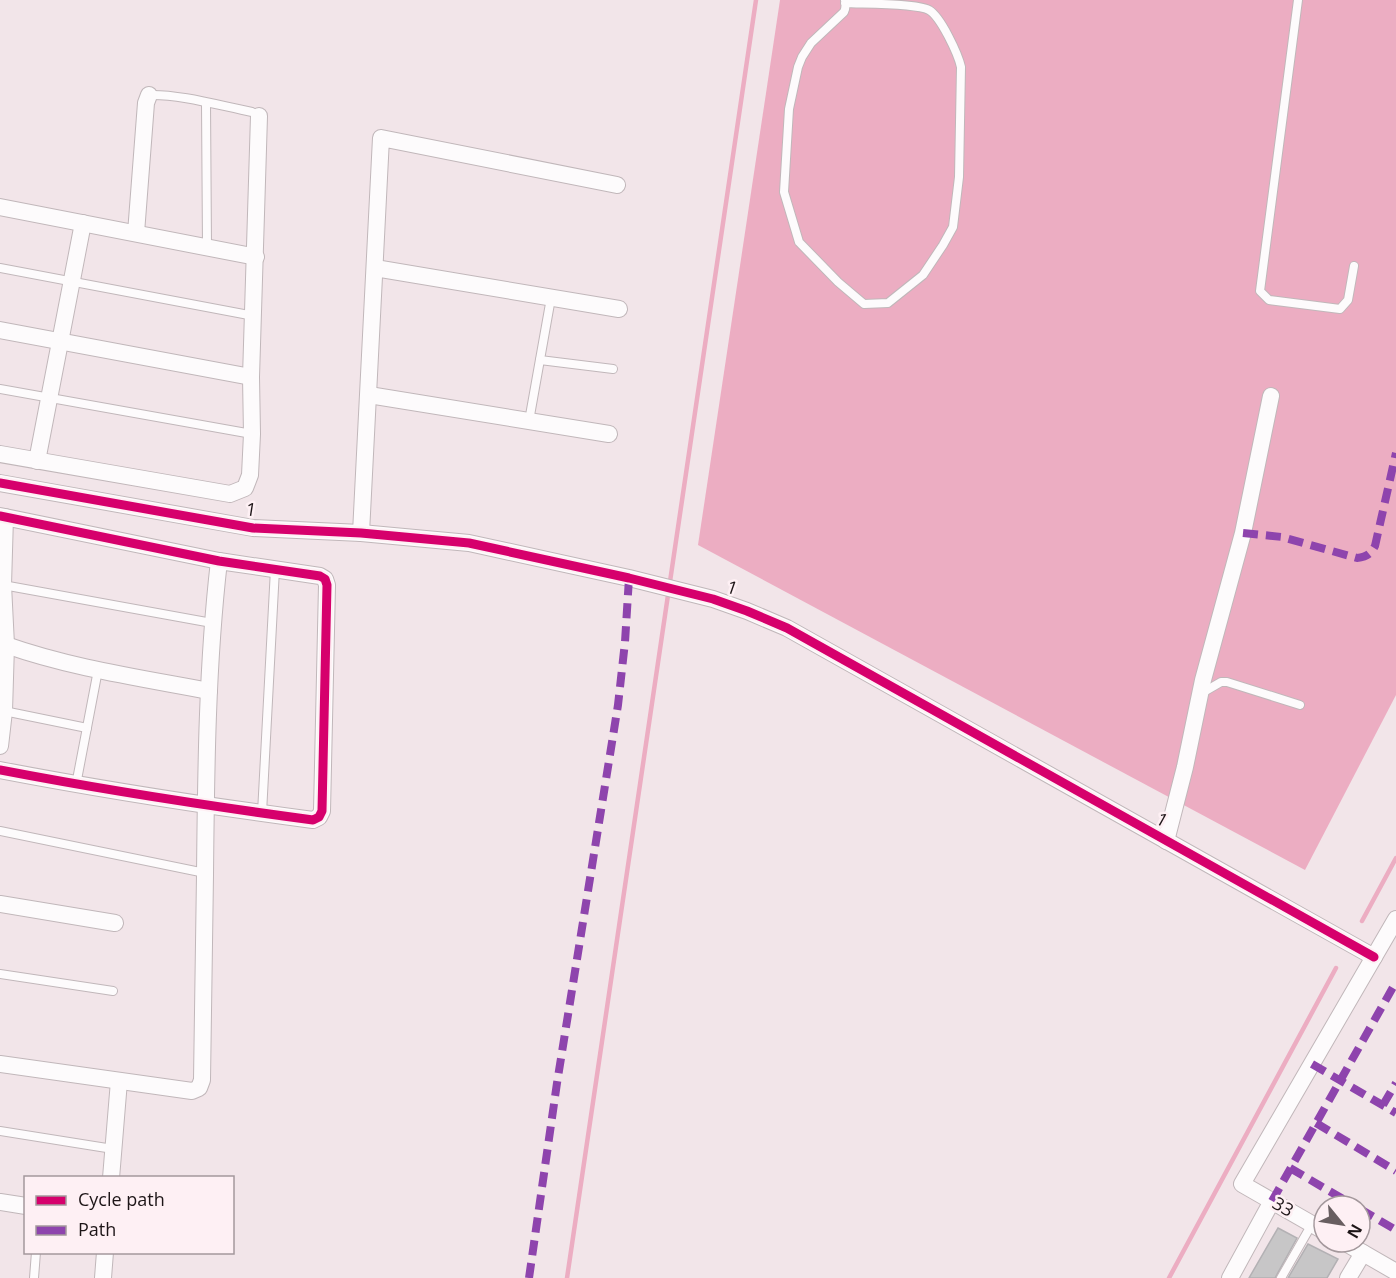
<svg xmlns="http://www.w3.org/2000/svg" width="1396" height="1278" font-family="'Open Sans',sans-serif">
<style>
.water{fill:#ecadc2}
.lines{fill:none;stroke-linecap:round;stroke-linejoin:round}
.stream{stroke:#ecadc2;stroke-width:4.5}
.building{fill:#c7c6c7;stroke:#b3b1b4;stroke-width:1.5}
.service-casing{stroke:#c1b7ba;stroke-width:10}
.minor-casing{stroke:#c1b7ba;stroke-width:18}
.service{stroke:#fdfbfc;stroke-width:8}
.minor{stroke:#fdfbfc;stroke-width:16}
.quiet{stroke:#8e44ad;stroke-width:8;stroke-dasharray:15 8;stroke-linecap:butt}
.cycleway-casing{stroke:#fef0f4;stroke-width:13}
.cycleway{stroke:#d6006c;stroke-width:9}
.labels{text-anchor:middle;stroke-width:5;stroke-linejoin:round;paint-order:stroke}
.street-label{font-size:18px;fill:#1d1517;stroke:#fef0f4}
</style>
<rect width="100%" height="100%" fill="#f2e5e9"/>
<path class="water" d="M780 0H1396V695L1305 870 698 545Z"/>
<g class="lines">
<g class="stream">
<path d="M1362 921 1396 858"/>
<path d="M567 1278 756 0"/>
<path d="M1169 1278 1336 968"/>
</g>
</g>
<g class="building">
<path d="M1278 1228 1297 1238 1275 1278H1249Z"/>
<path d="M1308 1244 1338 1259 1327 1278H1288Z"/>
</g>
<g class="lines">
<g class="service-casing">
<g id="service">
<path d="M845 0C846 5 846 8 844 12L811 43 802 57 798 67 789 109 784 192 799 242 838 282 864 304 888 303 923 275 943 245 953 227 959 177 961 67C958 54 941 17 929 10 916 3 863 4 845 3"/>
<path d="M1298 0 1260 291 1269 300 1340 309 1348 300 1354 266"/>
<path d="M149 95C180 94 221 106 252 112L259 116"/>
<path d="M206 103 207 247"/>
<path d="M0 268 254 316"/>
<path d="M540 360 613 369"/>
<path d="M0 389 252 434"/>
<path d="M529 421 551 298"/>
<path d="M3 585 212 623"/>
<path d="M1202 693 1221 682H1227L1300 705"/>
<path d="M4 711 87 728"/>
<path d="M76 785 98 670"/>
<path d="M262 813 275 569"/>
<path d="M0 831 205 873"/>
<path d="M0 974 113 991"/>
<path d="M0 1131 113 1149"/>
<path d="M34 1278 36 1252"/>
<path d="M1281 1278 1312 1224"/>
</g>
</g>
<g class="minor-casing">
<g id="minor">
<path d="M0 207 256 257"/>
<path d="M136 233 146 103 149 95"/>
<path d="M375 268 619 309"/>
<path d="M0 330 251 377"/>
<path d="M369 395 609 434"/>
<path d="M0 454 230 494 245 488 250 475 252 434 251 377 259 116"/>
<path d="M37 461 83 223"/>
<path d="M0 483 253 528 361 533 469 543 629 578 713 599 747 611 787 628 1374 957"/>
<path d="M0 516 219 561 320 576 325 579 327 585 322 811 319 817 313 820C208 806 104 790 0 770"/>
<path d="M361 533 381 138 617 185"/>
<path d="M6 645C71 668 141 678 209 691"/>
<path d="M0 746 4 711 6 645 3 585 5 517"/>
<path d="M1166 841 1185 767 1203 680 1243 533 1271 396"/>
<path d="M0 904 115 923"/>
<path d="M0 1064 192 1091 199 1088 202 1080C203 1012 204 943 205 875 206 770 207 665 219 561"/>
<path d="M111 1178 119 1081"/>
<path d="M0 1202 26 1206"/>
<path d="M1324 1231 1242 1184 1396 919"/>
<path d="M1344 1242 1396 1272"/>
<path d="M103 1278 105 1252"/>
<path d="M1230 1278 1272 1201"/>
<path d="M1348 1278 1363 1253"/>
</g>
</g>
<use href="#service" class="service"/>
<use href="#minor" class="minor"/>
<g class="quiet">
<path d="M1243 533 1282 537 1357 558C1366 557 1370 555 1375 546L1396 453"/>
<path d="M1312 1064 1396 1113"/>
<path d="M1383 1105 1396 1083"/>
<path d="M1316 1123 1396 1171"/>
<path d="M1290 1168 1355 1206"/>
<path d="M1272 1201 1396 982"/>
<path d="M1360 1209 1396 1230"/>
<path d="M529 1278 557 1083 618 705 625 642 629 578"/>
</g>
<g class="cycleway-casing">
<g id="cycleway">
<path d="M0 483 253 528 361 533 469 543 629 578 713 599 747 611 787 628 1374 957"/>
<path d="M0 516 219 561 320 576 325 579 327 585 322 811 319 817 313 820C208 806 104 790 0 770"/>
</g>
</g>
<use href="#cycleway" class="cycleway"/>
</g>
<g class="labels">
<g class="street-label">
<text transform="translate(251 510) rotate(9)" y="6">1</text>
<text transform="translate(732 588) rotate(19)" y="6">1</text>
<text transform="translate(1162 820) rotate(29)" y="6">1</text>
<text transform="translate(1283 1207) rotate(30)" y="6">33</text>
</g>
</g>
<rect x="24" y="1176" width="210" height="78" fill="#fef0f4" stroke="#a4989c" stroke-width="1.5"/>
<rect x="36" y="1196" width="30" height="9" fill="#d6006c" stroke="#a4989c" stroke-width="1.5"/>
<text x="78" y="1206" font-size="18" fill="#1d1517">Cycle path</text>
<rect x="36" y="1226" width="30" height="9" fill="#8e44ad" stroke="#a4989c" stroke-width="1.5"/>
<text x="78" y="1236" font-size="18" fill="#1d1517">Path</text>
<g transform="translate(1342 1224) rotate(120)"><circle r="28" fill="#fef0f4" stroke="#a4989c" stroke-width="1.5"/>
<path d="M0-4.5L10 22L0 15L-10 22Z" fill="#685e60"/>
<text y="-9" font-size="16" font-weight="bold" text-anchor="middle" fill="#1d1517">N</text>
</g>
</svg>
